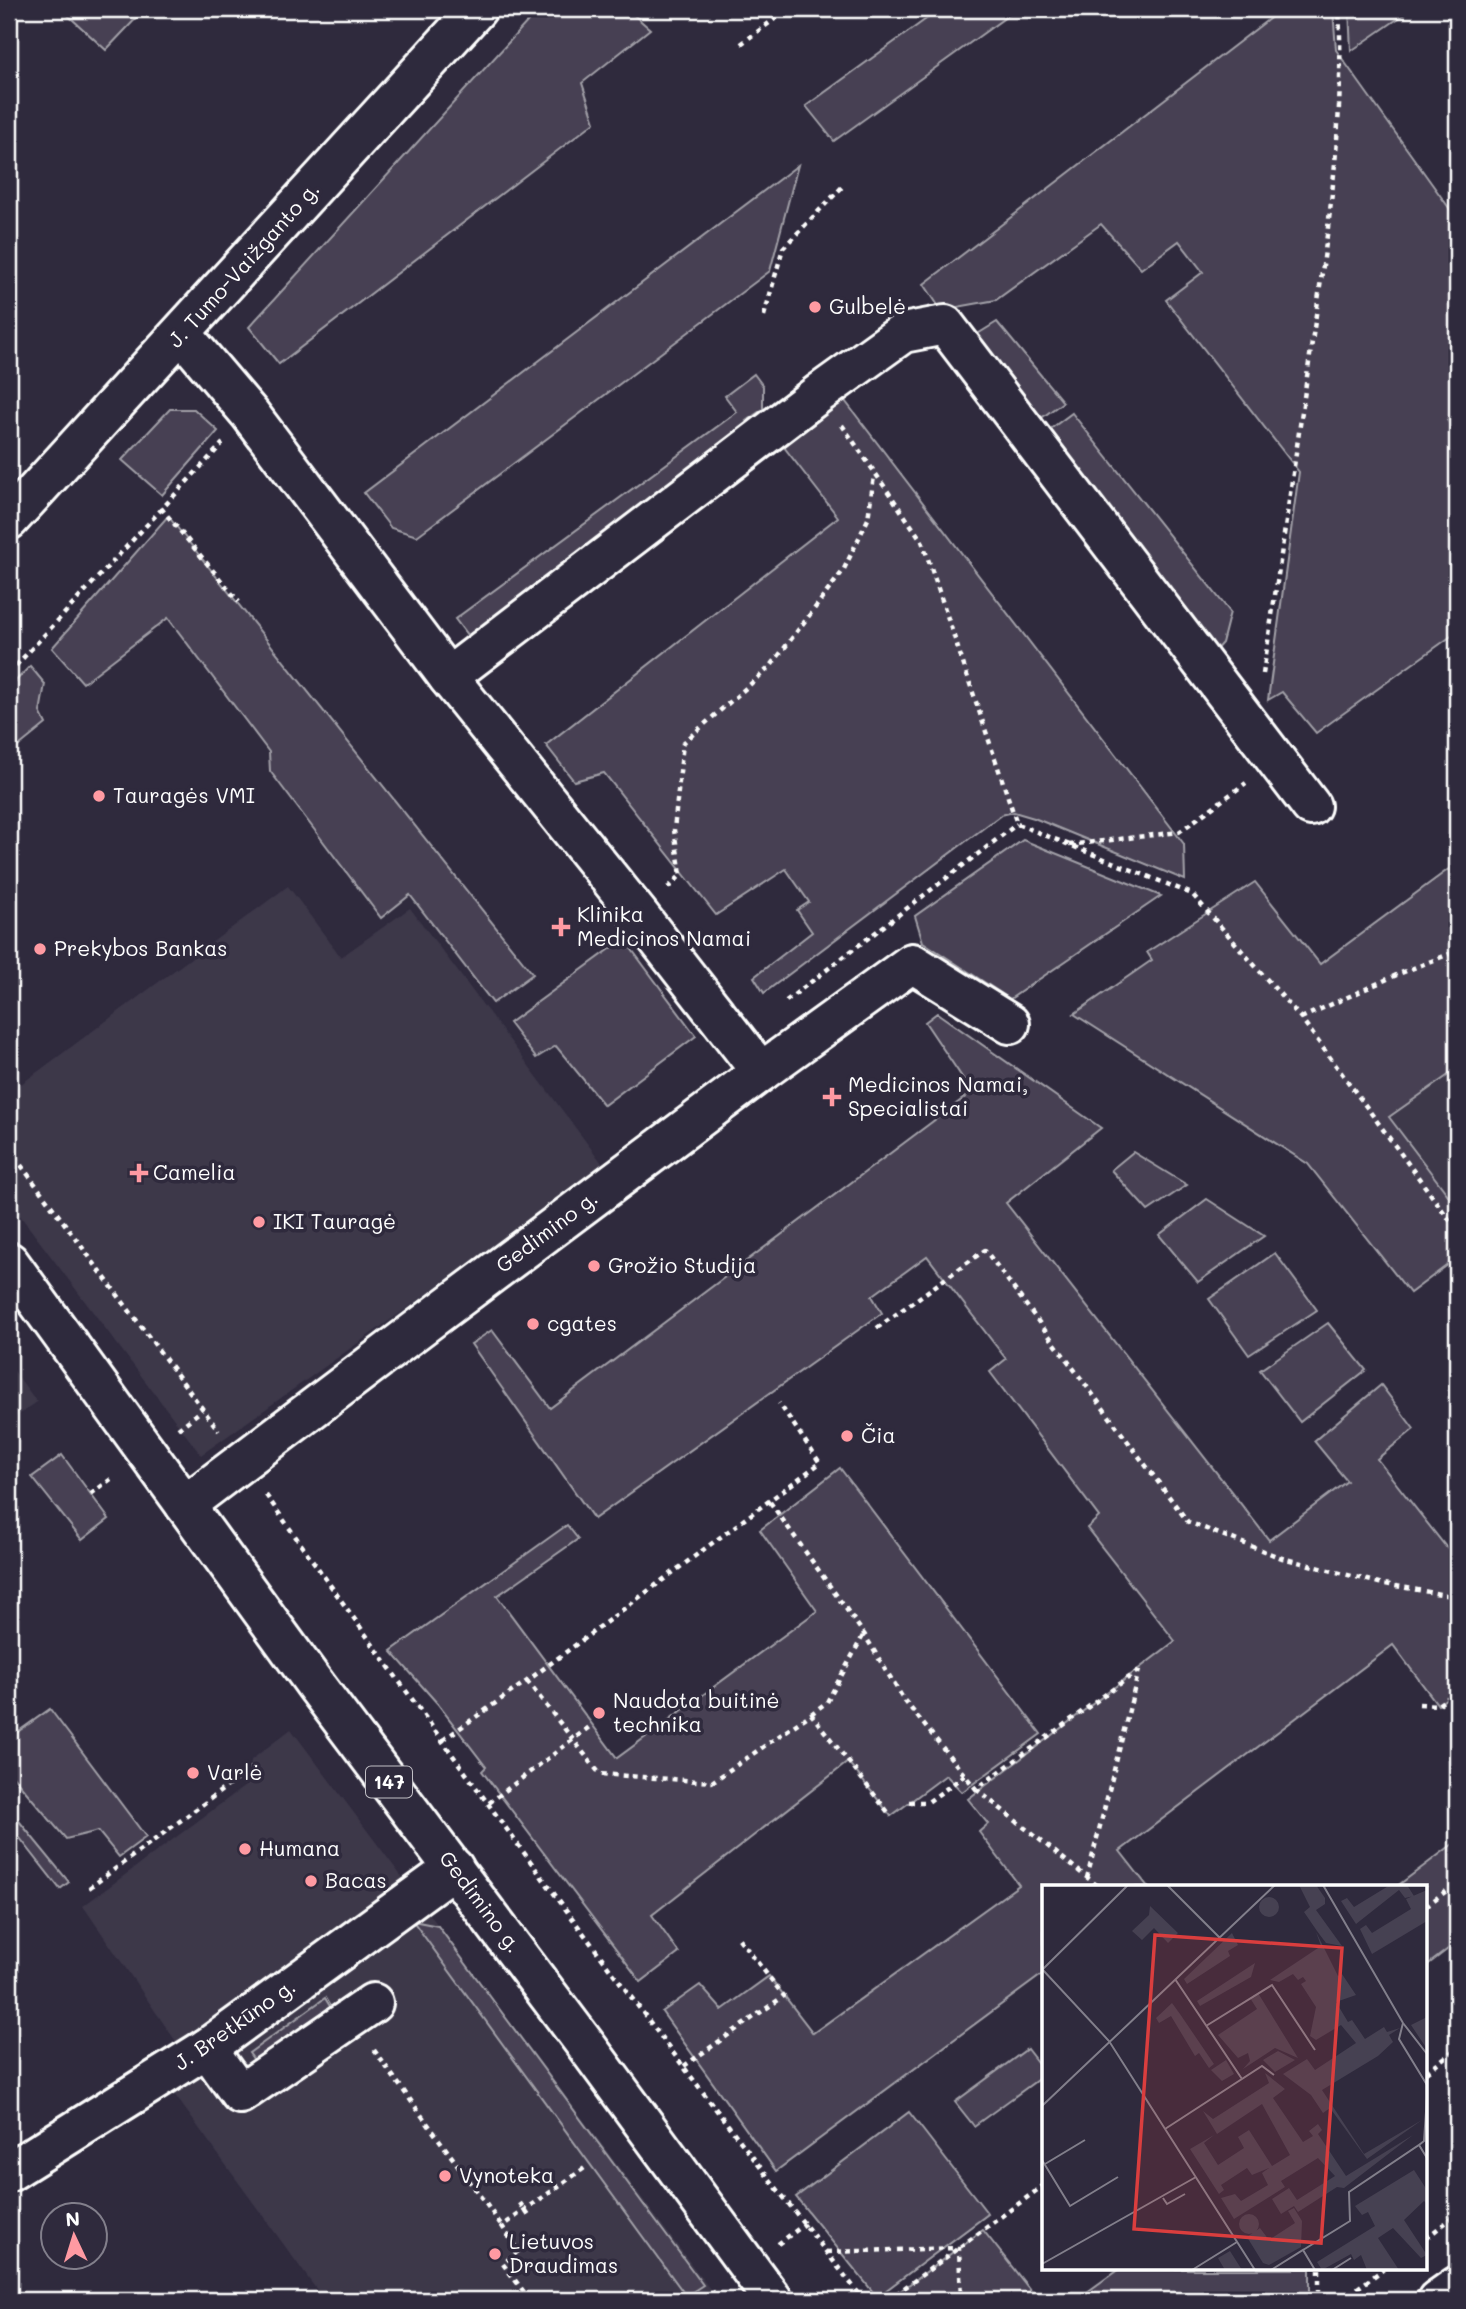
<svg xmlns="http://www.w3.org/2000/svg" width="1466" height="2309" font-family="Mali,sans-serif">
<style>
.built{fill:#3c3749}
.green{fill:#464152;stroke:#a2a0a8;stroke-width:2}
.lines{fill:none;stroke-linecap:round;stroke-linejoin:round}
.minor-casing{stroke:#fff;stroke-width:44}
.major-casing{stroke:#fff;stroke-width:44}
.path{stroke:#fff;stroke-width:4.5;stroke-dasharray:5 5;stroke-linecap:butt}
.minor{stroke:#2f2a3d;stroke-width:38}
.major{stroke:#2f2a3d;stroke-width:38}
.poi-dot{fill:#ff9aa2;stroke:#2f2a3d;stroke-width:2.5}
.labels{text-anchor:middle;stroke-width:7;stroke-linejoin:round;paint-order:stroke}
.shield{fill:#2f2a3d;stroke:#c1bfc5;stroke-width:2}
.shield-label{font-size:19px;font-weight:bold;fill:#fff}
.street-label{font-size:21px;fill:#fff;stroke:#2f2a3d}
.poi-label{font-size:21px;fill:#fff;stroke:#2f2a3d;text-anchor:start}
.inset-road{fill:none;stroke:#827f8b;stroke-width:2}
.view{fill:#da3e3e;fill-opacity:0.15;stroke:#da3e3e;stroke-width:3.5}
.inset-edge{fill:none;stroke:#fff;stroke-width:3.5}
</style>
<rect width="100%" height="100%" fill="#2f2a3d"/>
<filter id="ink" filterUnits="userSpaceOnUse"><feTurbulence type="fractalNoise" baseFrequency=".0143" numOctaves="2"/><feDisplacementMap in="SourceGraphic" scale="14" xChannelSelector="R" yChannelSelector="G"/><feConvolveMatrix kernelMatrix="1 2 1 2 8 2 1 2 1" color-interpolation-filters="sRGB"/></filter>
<g filter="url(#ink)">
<g class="built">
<path d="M288 886 341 957 410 908 605 1167 201 1455 9 1201V1093Z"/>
<path d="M1457 1069V1207L1389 1117Z"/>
<path d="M9 1364 37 1402 9 1422Z"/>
<path d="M291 1729 396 1869 718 2300H324L153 2065 179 2046 83 1906 249 1783 251 1760Z"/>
</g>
<g class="green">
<path d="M61 9H145L106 50Z"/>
<path d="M539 9H627L650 29 582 83 595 122 279 364 249 327Z"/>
<path d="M940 9H1017L834 141 806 106Z"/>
<path d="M1282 9H1333L1336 50 1457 219V412L1447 420 1457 434V632L1316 733 1282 692 1268 700 1299 472 1166 300 1203 272 1179 241 1141 269 1101 224 996 300 941 310 924 284Z"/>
<path d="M1349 9H1412L1351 51Z"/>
<path d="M798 165 770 271 417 536 391 528 364 493Z"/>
<path d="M997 322 1063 402 1040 419 976 335Z"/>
<path d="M754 374 763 386V409L746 421 754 431 471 640 455 619 737 412 725 396Z"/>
<path d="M839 393 1184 844 1185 880 1034 818 1014 812 1001 815 764 993 754 977 812 932 797 910 809 902 786 869 716 915 604 773 574 781 546 745 838 517 777 438Z"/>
<path d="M170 409H194L218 431 162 495 122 460Z"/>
<path d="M1072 413 1230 612 1222 643 1214 652 1045 433Z"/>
<path d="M168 516 533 974 493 1003 410 895 381 918 270 771 269 752 168 618 83 683 52 648Z"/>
<path d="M30 666 45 684 40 712 46 724 9 754V688Z"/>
<path d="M1023 840 1161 896 1010 999 923 942 915 916Z"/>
<path d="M1457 863V1069L1389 1117 1457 1207V1258L1410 1293 1308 1164 1074 1014 1152 960 1147 952 1255 882 1320 964Z"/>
<path d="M624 939 696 1036 604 1105 556 1046 536 1058 509 1023Z"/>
<path d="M937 1013 1101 1128 1006 1203 1269 1540 1347 1481 1314 1441 1381 1385 1414 1429 1377 1459 1457 1561V1690L1438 1705 1393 1645 1120 1851 1148 1887H1044V1973L776 2171 662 2012 700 1985 722 2010 769 1976 813 2033 1019 1885 979 1832 988 1824 968 1799 1175 1641 1087 1528 1099 1517 990 1372 1006 1359 927 1256 872 1296 882 1313 594 1519 471 1344 492 1330 550 1408 972 1092 925 1022Z"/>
<path d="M1133 1152 1187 1185 1148 1211 1111 1170Z"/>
<path d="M1207 1199 1264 1236 1198 1282 1159 1235Z"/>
<path d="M1275 1253 1317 1310 1249 1355 1209 1299Z"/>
<path d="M1328 1323 1366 1370 1300 1422 1260 1370Z"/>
<path d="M62 1455 109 1519 82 1540 32 1477Z"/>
<path d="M840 1468 1041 1734 962 1792 946 1775 891 1816 848 1762 652 1915 679 1953 641 1982 482 1771 486 1767 437 1703 391 1651 567 1525 578 1539 497 1596 617 1758 817 1611 760 1530Z"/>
<path d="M50 1709 146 1837 119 1857 98 1831 66 1839 11 1774 9 1738Z"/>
<path d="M10 1810 69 1882 60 1889 9 1824Z"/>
<path d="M1457 1841V1942L1426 1966V1887H1396Z"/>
<path d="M413 1921 438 1926 703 2285 686 2296Z"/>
<path d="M325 1998 331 2008 256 2063 249 2053Z"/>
<path d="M1027 2049 1044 2071V2075L974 2126 955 2102Z"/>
<path d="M909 2112 988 2214 877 2297 796 2197Z"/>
<path d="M983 2230 1038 2300H888Z"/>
<path d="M1119 2269H1310V2300H1076Z"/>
</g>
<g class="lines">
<g class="minor-casing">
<g id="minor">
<path d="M182 334 250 414 448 677 639 915 761 1072"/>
<path d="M9 520 477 9"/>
<path d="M448 677 821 392 903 333 945 325 1311 806"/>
<path d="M185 1505 435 1316 761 1072 912 963 1010 1024"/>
<path d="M207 2048 240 2094 373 2003"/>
<path d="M9 2172 207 2048 454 1868"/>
<path d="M1437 2300 1457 2286"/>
</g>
</g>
<g class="major-casing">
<path id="major" d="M9 1262 317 1687 588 2048 773 2300"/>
</g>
<g class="path">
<path d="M741 44 788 9"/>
<path d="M764 316 783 248 845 184"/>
<path d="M842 425 922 541 1017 824 1192 894 1301 1018 1457 1230"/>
<path d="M161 508 239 602"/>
<path d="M9 673 223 443"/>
<path d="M1263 674C1280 564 1296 453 1312 342 1328 232 1345 121 1339 9"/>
<path d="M1069 845 1179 832 1246 783"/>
<path d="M668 888 681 875 674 830 683 743 770 667 843 571 868 519 874 476"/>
<path d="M786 1001 1017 824"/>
<path d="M1301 1018 1401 973 1457 951"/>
<path d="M9 1149 219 1431"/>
<path d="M877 1328 985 1250 1188 1522 1282 1558 1379 1583 1457 1597"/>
<path d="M178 1429 202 1410"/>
<path d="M91 1494 115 1476"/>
<path d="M266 1495C459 1767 657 2038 864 2300"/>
<path d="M770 1502 864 1634 904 1700 976 1789 1139 1670"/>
<path d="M527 1681 600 1774 712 1782 811 1714 891 1816"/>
<path d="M1419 1704 1438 1705 1457 1691"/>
<path d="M811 1714 827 1702 864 1634"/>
<path d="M443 1740 527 1681 820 1463 779 1403"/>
<path d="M976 1789 1099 1887"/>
<path d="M9 1800 13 1797"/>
<path d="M909 1802H928L965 1775"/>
<path d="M489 1803 592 1725"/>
<path d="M1087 1878 1139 1670"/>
<path d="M89 1888 252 1768"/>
<path d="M1426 1906 1457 1883"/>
<path d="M374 2050 502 2226"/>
<path d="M684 2066 784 1996 736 1935"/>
<path d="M1426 2072 1457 2048"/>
<path d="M520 2203 531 2219"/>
<path d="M1426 2238 1457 2214"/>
<path d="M778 2244 805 2224"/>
<path d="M827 2252 959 2248 961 2300"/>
<path d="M1319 2269V2300"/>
<path d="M530 2300 503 2264 518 2251 502 2226 586 2167"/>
<path d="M702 2300 718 2289"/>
<path d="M888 2300 1044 2185"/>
<path d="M1341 2300 1384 2269"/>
</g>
<use href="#minor" class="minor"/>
<use href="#major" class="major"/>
</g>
</g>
<g class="poi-dot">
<circle cx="815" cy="307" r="7"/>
<circle cx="99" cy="796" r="7"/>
<path d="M557.5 916.5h7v7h7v7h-7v7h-7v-7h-7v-7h7z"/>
<circle cx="40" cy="949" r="7"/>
<path d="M828.5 1086.5h7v7h7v7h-7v7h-7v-7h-7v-7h7z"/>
<path d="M135.5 1162.5h7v7h7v7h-7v7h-7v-7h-7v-7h7z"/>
<circle cx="259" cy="1222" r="7"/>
<circle cx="594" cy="1266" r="7"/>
<circle cx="533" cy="1324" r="7"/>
<circle cx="847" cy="1436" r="7"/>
<circle cx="599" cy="1713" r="7"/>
<circle cx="193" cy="1773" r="7"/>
<circle cx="245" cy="1849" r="7"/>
<circle cx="311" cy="1881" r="7"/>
<circle cx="445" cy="2176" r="7"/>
<circle cx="495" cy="2254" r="7"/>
</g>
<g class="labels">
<rect class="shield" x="366" y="1766.5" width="46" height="31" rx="5"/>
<g class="shield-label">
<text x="389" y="1789">147</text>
</g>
<g class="street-label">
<text transform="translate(244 265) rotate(-48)" y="7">J. Tumo-Vaižganto g.</text>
<text transform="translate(547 1232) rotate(-37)" y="7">Gedimino g.</text>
<text transform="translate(480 1902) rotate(53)" y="7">Gedimino g.</text>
<text transform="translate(235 2025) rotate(-35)" y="7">J. Bretkūno g.</text>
</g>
<g class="poi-label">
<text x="829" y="314">Gulbelė</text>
<text x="113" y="803">Tauragės VMI</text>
<text x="577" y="922">Klinika<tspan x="577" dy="24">Medicinos Namai</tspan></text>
<text x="54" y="956">Prekybos Bankas</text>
<text x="848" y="1092">Medicinos Namai,<tspan x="848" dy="24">Specialistai</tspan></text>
<text x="153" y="1180">Camelia</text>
<text x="273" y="1229">IKI Tauragė</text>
<text x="608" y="1273">Grožio Studija</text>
<text x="547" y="1331">cgates</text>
<text x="861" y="1443">Čia</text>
<text x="613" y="1708">Naudota buitinė<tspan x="613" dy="24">technika</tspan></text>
<text x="207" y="1780">Varlė</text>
<text x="259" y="1856">Humana</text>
<text x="325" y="1888">Bacas</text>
<text x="459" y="2183">Vynoteka</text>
<text x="509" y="2249">Lietuvos<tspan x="509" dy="24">Draudimas</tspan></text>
</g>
</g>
<g transform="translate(1042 1885)">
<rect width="385" height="385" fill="#2f2a3d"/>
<path d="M257 0H274L283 13V19L274 25 300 61 284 58 275 46 262 27 268 22ZM348 0H365L372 11 363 13 357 5 314 39 299 16 305 13 312 22ZM385 5V36L330 69 318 44 324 40 330 48 369 24 364 14ZM217 22a10 10 0 1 1 20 0a10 10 0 1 1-20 0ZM108 21 136 48 126 58 112 43 100 55 90 46 107 30ZM274 47 296 91 300 89 314 110 294 117 306 137 310 135 323 154 342 142 345 147 358 143 347 150 351 157 336 171 280 205 322 269 380 235 325 274 288 223 281 228 269 210 241 189 265 174 273 185 314 158 299 140 274 155 268 151 274 122 259 99 264 96 261 92 256 95 251 89 237 97 228 95 279 61ZM190 48 196 60 186 66 188 71 145 99 142 94ZM213 78 209 92 158 121 155 116ZM216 108 256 173 233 163 201 184 208 176 206 168 196 173 176 150 215 124 208 113ZM130 118 138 129 172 179 167 183 157 168 153 171 129 131 117 138 114 133ZM385 132V164L369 140ZM236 166 253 175 233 187 221 175ZM184 175 192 189 180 196 169 185ZM223 188 243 204 231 213 261 257 271 251 267 246 276 239 280 245 276 249 304 291 371 250 302 303 295 302 256 327 252 321 239 329 230 314 247 303 255 315 293 291 276 273 239 296 243 302 192 334 179 313 193 309 199 316 226 300 220 288 227 283 210 290 205 283 179 300 182 305 177 309 148 264 172 250 162 258 176 280 202 263 196 252 207 245 230 281 248 270 220 219 175 249 161 226 171 234 227 198ZM372 285 385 305V319L382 316 362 335 385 370 379 373 351 343 336 353 357 385H325L319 370 312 375 309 369 280 385 275 377 333 341 326 327 320 330 313 321ZM252 323 260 336 259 362 227 380 221 378 205 352 218 343 227 355 253 338 246 326ZM197 339a10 10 0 1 1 20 0a10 10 0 1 1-20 0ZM188 366 200 385H183L176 373Z" fill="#464152"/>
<path class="inset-road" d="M125 0 177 52M281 0 361 138 385 169M0 84 67 156 213 385M0 85 86 0M133 94 200 194M361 138 357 154 385 200M164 141 230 100 273 165M0 221 233 0M123 244 220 181 232 190M377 260 382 256 385 212M0 275 28 321 76 292M3 279 43 255M121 313 125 319 143 309M261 365 308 336 307 307 377 260 385 273M0 379 154 292M150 385 195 357M229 385 261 365 273 385M290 385 309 373"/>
<path class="view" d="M113 50 300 63 279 358 92 344Z"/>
<rect width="385" height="385" class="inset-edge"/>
</g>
<rect width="1466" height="2309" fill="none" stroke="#2f2a3d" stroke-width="35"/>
<rect x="18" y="18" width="1431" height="2274" fill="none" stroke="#fff" stroke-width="2.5" filter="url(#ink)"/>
<g transform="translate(74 2236) rotate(356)"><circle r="33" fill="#2f2a3d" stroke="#827f8b" stroke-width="2"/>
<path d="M0-5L12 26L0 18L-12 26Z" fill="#ff9aa2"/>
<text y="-10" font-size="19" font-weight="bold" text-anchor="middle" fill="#ffffff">N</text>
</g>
</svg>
